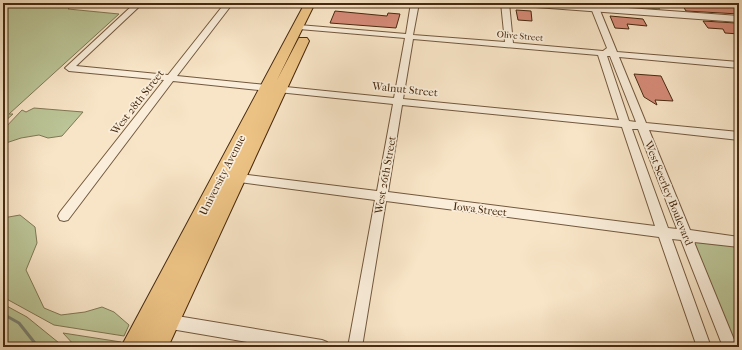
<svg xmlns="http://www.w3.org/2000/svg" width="742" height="350" font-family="'IM FELL French Canon',serif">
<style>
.green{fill:#bbc597;stroke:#817753}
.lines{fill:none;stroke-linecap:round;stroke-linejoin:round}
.stream{stroke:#7b8375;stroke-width:3}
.building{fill:#d58a77;stroke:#47290f}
.minor-casing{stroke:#73583d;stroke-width:2}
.tertiary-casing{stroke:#73583d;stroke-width:2}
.primary-casing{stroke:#47290f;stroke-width:2}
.minor{fill:#faeedb;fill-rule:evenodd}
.tertiary{fill:#faeedb;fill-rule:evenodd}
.primary{fill:#ecc284;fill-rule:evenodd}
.labels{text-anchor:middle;stroke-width:3.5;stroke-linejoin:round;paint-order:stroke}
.far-street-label{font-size:9px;fill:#47290f;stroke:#faeedb}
.street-label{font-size:11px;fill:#47290f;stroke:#faeedb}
</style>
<rect width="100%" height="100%" fill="#f8e5c7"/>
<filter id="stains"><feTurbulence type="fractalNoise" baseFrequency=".005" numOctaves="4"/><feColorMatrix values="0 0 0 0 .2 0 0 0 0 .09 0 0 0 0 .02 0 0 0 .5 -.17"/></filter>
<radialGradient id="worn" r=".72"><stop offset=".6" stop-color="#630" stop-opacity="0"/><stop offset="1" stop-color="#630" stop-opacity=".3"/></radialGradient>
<g class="green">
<path d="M3 3H75L68 9 119 14 9 114H13L3 123Z"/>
<path d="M604 3H649L660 9 607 5Z"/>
<path d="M34 108 83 112 62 136 48 138 39 135 21 138 3 144V130L22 110 26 112Z"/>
<path d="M20 215 35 227 37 243 26 270 44 308 61 315 85 312 102 307 114 312 129 325 124 336 54 325 3 297V218Z"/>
<path d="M686 236 739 242V347H730Z"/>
<path d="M3 304 27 317 64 347H3Z"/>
<path d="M63 333 121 342 118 347H76Z"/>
</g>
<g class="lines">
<path class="stream" d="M3 314 19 323 38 347"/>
</g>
<g class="building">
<path d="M681 3H739V14L686 11Z"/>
<path d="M516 10 531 11 532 21 518 20Z"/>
<path d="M335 11 387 16 388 13 400 14 396 28 330 23Z"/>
<path d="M610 16 643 19 647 26 627 24 629 29 615 28Z"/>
<path d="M703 21 736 23 739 28V34L725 33 723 29 708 28Z"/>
<path d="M634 74 661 76 673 101 655 100 657 105 644 97Z"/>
</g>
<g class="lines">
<g class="minor-casing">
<g id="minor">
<path d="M135 3H143L76 66 168 75 225 3H233L177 76 394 98 405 38 299 29 295 27 299 25 406 34 411 3H419L413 35 505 42 501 3H509L513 43 603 51 607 48 591 8 595 6 599 8 617 52 739 62V68L619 57 646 123 739 132V140L649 130 690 230 739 237V247L694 242 737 347H723L681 240 672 239 711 347H697L659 237 386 201 362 347H348L375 200 232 181 228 180 226 177 228 174 232 173 377 191 393 104 173 81 68 220 64 221 60 220 58 216 60 212 164 80 69 71 65 68ZM413 39 598 55 619 120 403 99ZM607 56H610L636 122 629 121ZM402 105 622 127 655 226 388 192ZM632 129H638L677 229 668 228Z"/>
<path d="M165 314 322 340 327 342 329 347H277L165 328 160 326 158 321 160 316Z"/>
</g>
</g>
<g class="tertiary-casing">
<path id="tertiary" d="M518 3H559L739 16V22L522 6Z"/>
</g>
<g class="primary-casing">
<path id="primary" d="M305 3H315L277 80 299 38H307L309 41 168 347H121Z"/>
</g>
<use href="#minor" class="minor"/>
<use href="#tertiary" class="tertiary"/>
<use href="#primary" class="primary"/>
</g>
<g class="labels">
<g class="far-street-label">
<text transform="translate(520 36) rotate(5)" y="3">Olive Street</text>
</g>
<g class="street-label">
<text transform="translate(405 89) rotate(6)" y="4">Walnut Street</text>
<text transform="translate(137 102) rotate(-52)" y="4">West 28th Street</text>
<text transform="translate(222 175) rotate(-63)" y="4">University Avenue</text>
<text transform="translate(385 175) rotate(-80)" y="4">West 26th Street</text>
<text transform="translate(669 193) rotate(68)" y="4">West Seerley Boulevard</text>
<text transform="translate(480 209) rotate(7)" y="4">Iowa Street</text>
</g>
</g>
<rect width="742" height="350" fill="none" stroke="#f8e5c7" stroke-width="16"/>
<rect x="4" y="4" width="734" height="342" fill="none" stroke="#47290f" stroke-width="2"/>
<rect x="8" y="8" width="726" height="334" fill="none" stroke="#47290f"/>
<rect width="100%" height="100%" filter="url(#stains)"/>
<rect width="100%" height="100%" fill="url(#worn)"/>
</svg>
